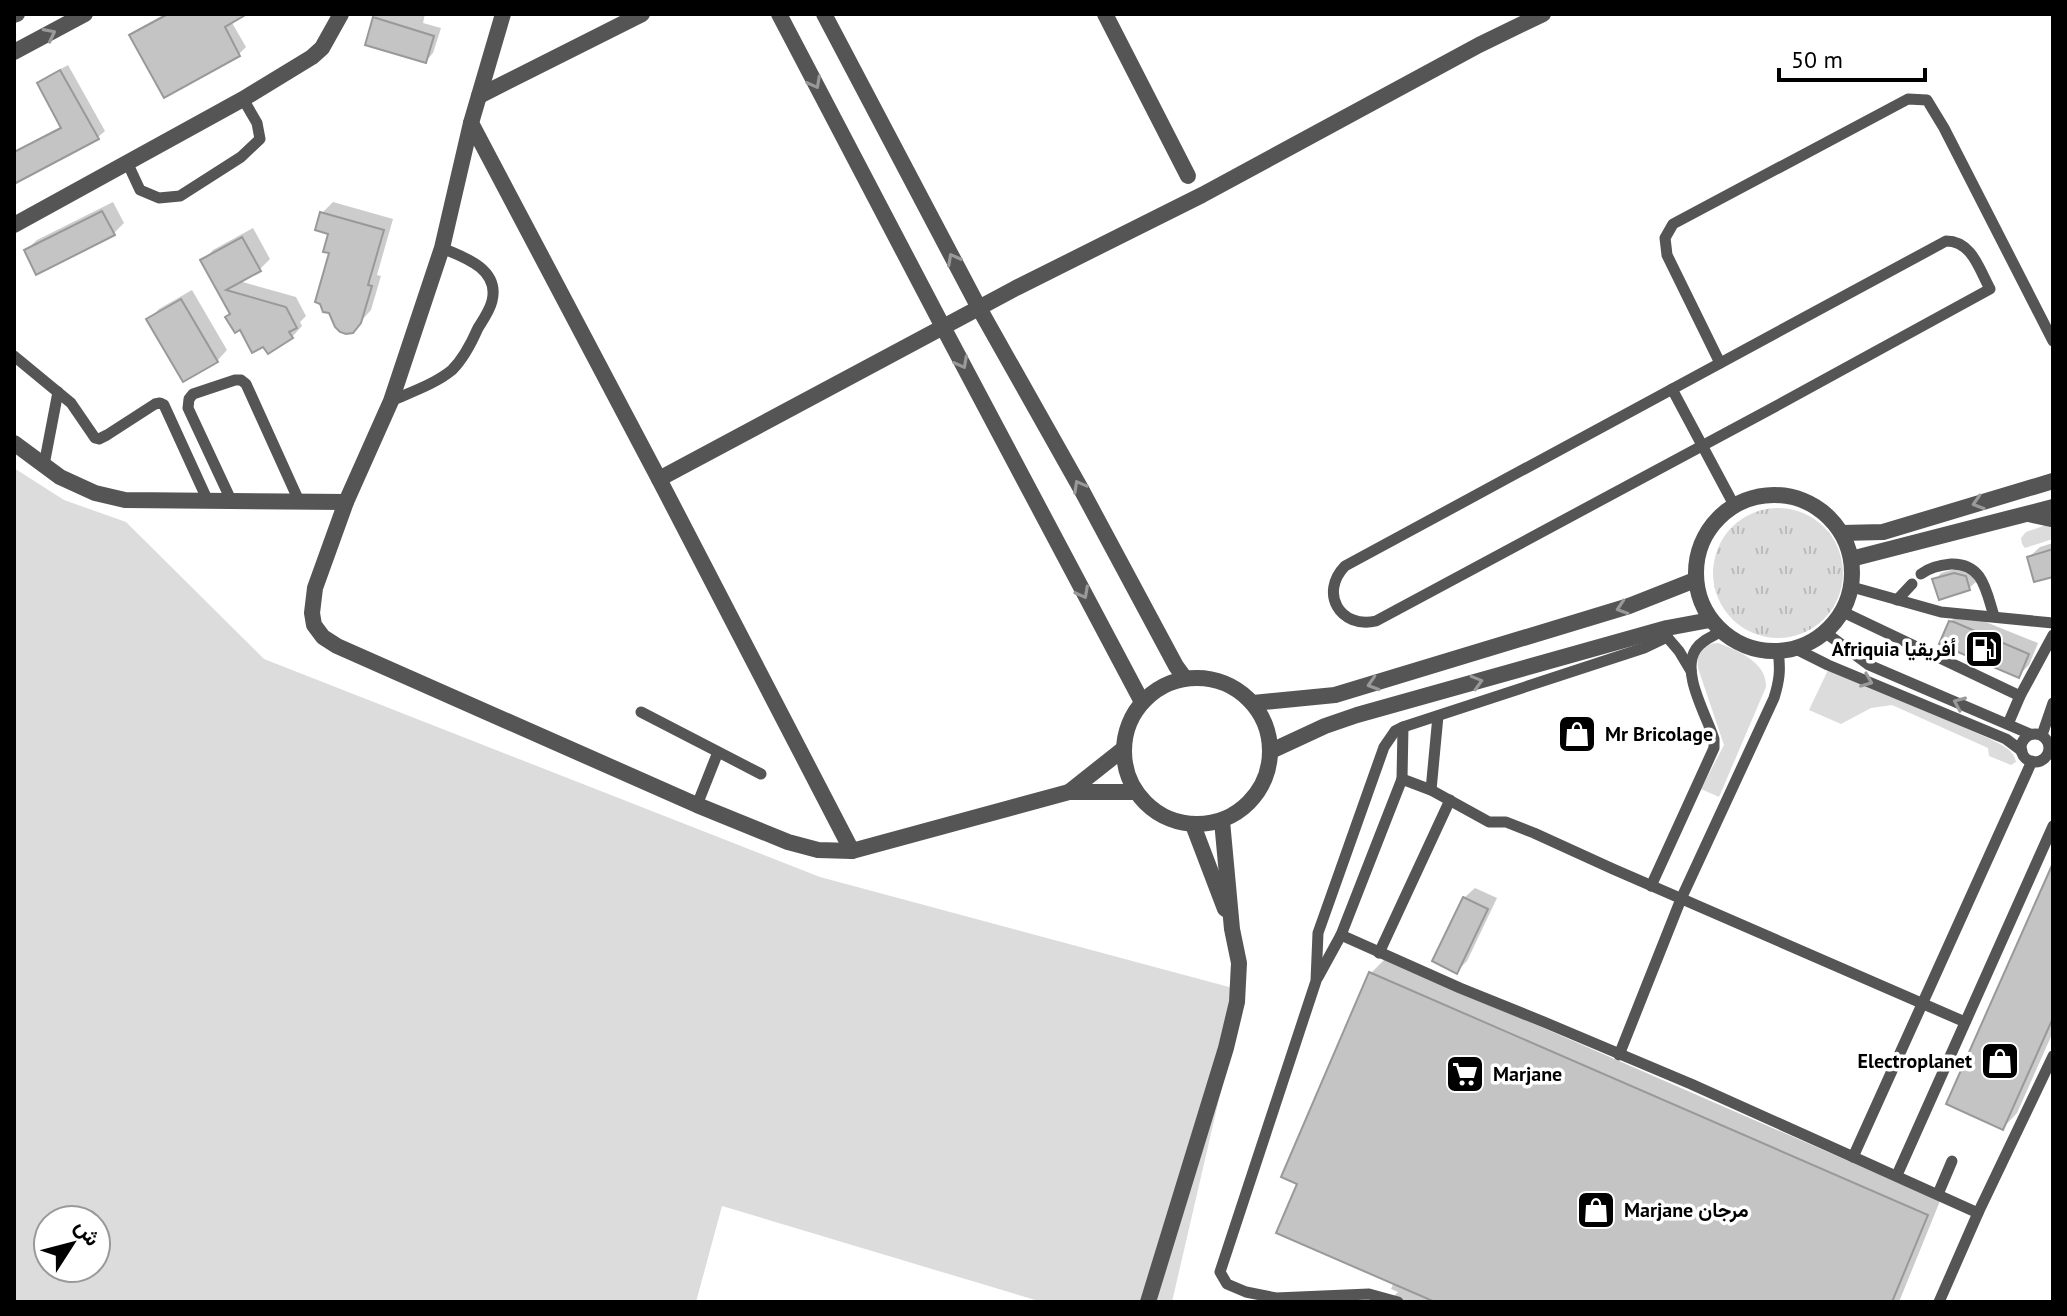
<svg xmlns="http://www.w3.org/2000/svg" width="2067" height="1316" font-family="'PT Sans',Vazirmatn,sans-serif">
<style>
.grass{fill:#dcdcdc;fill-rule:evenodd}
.park{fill:url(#park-tufts)}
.shadow{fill:#0003}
.building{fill:#c4c4c4;stroke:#999;stroke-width:2}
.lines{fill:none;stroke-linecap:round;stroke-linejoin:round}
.service{stroke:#555;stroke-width:11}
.minor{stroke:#555;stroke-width:16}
.tertiary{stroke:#555;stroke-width:16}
.oneway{stroke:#999}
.labels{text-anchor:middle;stroke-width:7;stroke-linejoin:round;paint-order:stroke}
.poi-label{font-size:20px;font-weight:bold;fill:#000;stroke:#fff;text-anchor:start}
</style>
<defs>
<pattern id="park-tufts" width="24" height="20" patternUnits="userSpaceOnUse" patternTransform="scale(2)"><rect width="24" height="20" fill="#dcdcdc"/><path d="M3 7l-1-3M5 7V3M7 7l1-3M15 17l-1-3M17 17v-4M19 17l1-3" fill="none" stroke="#bbb"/></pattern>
</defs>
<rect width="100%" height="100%" fill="#fff"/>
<g class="grass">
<path d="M14 468 64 500 126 522 264 659 820 877 1244 991 1172 1302H1042L722 1206 696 1302H14ZM48 1220H96V1268H48Z"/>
<path d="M2046 525H2053V539L2025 548 2022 544 2021 538 2026 532Z"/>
<path d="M1718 643C1738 651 1767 662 1766 687L1719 797 1701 789 1724 745 1698 668C1696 653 1702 644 1718 643Z"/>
<path d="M1829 668 1988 738C1999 744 2014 749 2016 762L2011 765 1989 756 1988 748 1892 705 1871 708 1841 724 1809 710Z"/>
</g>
<circle class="park" cx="1778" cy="573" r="65"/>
<g class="shadow">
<path d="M165 14H239L231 21 246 47 239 54 165 95 132 36 138 29Z"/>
<path d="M376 14H425L423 23 441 28 433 53 426 61 367 43Z"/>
<path d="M68 65 105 131 98 137 14 182V151L62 126 39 83 46 77Z"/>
<path d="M113 202 124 223 114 233 26 250 37 240Z"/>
<path d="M333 202 393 219 377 275 381 276 371 310 352 331 330 312 331 232 322 213Z"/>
<path d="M253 228 270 259 260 269 239 281 296 297 306 316 300 322 302 326 292 337 269 351 232 313 203 261 213 250Z"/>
<path d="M192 290 227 350 217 361 149 319 159 309Z"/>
<path d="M2053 543V575L2029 557 2040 547Z"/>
<path d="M1962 567 1972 569 1976 582 1969 588 1935 580 1941 573Z"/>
<path d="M1961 612 2038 643 2029 665 2018 676 1950 622Z"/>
<path d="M2053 869V1032L2017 1113 2003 1128Z"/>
<path d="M1475 888 1497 898 1467 961 1457 971 1464 898Z"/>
<path d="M1385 959 1940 1201 1899 1302H1388L1398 1292 1391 1289 1394 1282 1299 1183 1284 1176 1371 973Z"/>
</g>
<g class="building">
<path d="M168 14H247L225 27 240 56 164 98 129 35Z"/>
<path d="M373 17 434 36 426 63 365 45Z"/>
<path d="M60 70 99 139 14 184V152L61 128 37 83Z"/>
<path d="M102 211 115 235 36 275 24 250Z"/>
<path d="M320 212 384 230 368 285 372 286 361 323 353 333 346 334 340 332 335 327 329 313 323 312 320 304 315 302 329 253 323 252 328 234 315 230Z"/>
<path d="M242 237 261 271 226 290 286 307 297 328 289 332 293 338 268 354 263 347 252 353 240 330 235 333 225 317 230 314 200 260Z"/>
<path d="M181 299 218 362 183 382 146 319Z"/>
<path d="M2053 549V577L2034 582 2027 557Z"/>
<path d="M1954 573 1966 576 1970 590 1939 600 1932 579Z"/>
<path d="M1949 621 1954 622 2029 654 2019 678 1939 644Z"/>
<path d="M2053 863V1018L2003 1130 1946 1104Z"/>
<path d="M1463 897 1488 909 1457 974 1432 961Z"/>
<path d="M1369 972 1928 1215 1892 1302H1435L1276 1233 1297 1184 1281 1177Z"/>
</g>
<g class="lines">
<g class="service">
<path d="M127 162 140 190 159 198 180 196 241 157 260 139 257 123 243 99"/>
<path d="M1946 241C1972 241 1979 269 1990 289L1778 405 1376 621C1340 629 1319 593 1345 566Z"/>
<path d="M14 356 71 403 95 438 99 439 107 435 155 404 160 403 164 405 207 499"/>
<path d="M1720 363 1667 255 1665 238 1673 224 1908 99 1927 100 1944 128 2053 341"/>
<path d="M1672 389 1734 505"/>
<path d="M391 401C411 392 435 384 452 370 464 358 471 344 478 328 483 320 490 310 492 301 500 269 464 257 442 248"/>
<path d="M44 465 58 392"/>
<path d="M231 500 188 408 189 399 193 394 235 380H241L246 384 299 501"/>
<path d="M2026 516 2053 522"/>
<path d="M1921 574C1930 567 1940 565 1951 564 1983 563 1986 591 1994 616"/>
<path d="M1852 587 1941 612 2053 623"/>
<path d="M1897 600 1912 584"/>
<path d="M1843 612 2020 696"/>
<path d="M1826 633 1869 665 2030 734"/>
<path d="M1667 637 1679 651 1691 671"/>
<path d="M1796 649 1828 665 2006 739 2022 751"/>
<path d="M641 712 761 774"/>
<path d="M2008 724 2020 696 2053 635"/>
<circle cx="2035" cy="748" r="14"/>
<path d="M2042 735 2053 703"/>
<path d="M1402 779 1431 790 1489 822H1506L1534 833 1613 869 1965 1022"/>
<path d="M1431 790 1438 716"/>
<path d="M697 805 718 752"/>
<path d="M1651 886 1714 748V739C1707 716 1680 672 1696 649 1702 640 1713 636 1722 631"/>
<path d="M1341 935 1460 988 1544 1022 1691 1084 1978 1213 1939 1302"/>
<path d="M1379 953 1450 800"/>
<path d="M1318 977 1341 935 1402 779 1403 727"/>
<path d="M1619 1055 1681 899 1774 698C1779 682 1781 670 1778 652"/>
<path d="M1853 1157 2032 761"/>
<path d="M1897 1175 2053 826"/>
<path d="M1938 1194 1952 1161"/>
<path d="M1978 1213 2053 1056"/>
<path d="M1398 1302 1369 1294 1276 1298 1246 1292 1227 1284 1220 1272 1316 981 1318 933 1384 747 1395 731 1403 727 1644 648 1667 637V628"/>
</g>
<g class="minor">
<path d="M503 14 471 123 442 248 391 401 346 502 315 588 312 613 314 625 323 637 337 646 697 805 788 842 818 850 852 851 1069 792H1134"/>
<path d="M779 14 943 327 1142 702"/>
<path d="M824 14 979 308 1081 489 1176 666 1184 677"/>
<path d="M1105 14 1188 176"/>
<path d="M479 96 642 14"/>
<path d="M471 123 659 479 852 851"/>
<path d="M14 225 243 99 312 57 322 48 341 14"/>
<path d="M14 443 60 477 95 493 125 500 346 502"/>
<path d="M659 479 1016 288 1202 195 1479 45 1543 14"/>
<circle cx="1774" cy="573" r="78"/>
<path d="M1842 533 1883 532 2053 481"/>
<path d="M1851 559 2053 507"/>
<circle cx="1197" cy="751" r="73"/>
<path d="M1253 703 1335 695 1629 606 1695 580"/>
<path d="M1271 751 1325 726 1357 715 1667 628 1710 620"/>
<path d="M1069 792 1122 750"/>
<path d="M1193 825 1225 909"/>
<path d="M1148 1302 1226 1048 1237 1002 1239 963 1232 929 1222 821"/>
</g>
<g class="tertiary">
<path d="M14 15 17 14"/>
<path d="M14 52 85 14"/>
</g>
</g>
<defs><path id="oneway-chevron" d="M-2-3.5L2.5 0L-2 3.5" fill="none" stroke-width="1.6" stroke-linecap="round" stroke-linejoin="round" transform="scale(2)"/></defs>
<g class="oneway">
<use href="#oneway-chevron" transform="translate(50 34) rotate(-27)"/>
<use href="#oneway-chevron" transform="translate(815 83) rotate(62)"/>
<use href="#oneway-chevron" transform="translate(953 259) rotate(-118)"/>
<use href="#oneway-chevron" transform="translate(962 363) rotate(62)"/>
<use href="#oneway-chevron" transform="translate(1079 486) rotate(-119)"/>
<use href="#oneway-chevron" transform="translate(1978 503) rotate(163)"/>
<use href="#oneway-chevron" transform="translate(1083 593) rotate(62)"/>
<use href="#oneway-chevron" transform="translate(1622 608) rotate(162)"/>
<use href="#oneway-chevron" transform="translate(1867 681) rotate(22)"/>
<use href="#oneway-chevron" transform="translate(1477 682) rotate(-16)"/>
<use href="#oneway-chevron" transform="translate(1373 684) rotate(163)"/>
<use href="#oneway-chevron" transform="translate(1959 703) rotate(-157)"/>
</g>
<defs>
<g id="fuel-square" transform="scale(2)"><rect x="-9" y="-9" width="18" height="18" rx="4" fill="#000" stroke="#fff"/><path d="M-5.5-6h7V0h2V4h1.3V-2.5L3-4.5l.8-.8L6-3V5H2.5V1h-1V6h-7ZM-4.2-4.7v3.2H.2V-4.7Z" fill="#fff"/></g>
<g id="shop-square" transform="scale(2)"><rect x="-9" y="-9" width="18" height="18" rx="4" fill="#000" stroke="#fff"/><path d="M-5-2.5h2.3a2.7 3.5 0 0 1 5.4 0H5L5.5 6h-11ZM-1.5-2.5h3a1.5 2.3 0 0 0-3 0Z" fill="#fff"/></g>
<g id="supermarket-square" transform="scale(2)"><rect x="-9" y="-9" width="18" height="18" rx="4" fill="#000" stroke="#fff"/><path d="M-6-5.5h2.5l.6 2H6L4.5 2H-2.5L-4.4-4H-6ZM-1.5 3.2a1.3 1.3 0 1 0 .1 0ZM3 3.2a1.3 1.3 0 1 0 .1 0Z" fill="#fff"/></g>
</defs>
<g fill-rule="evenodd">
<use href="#fuel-square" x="1984" y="649"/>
<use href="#shop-square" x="1577" y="734"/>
<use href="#shop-square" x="2000" y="1061"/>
<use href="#supermarket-square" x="1465" y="1074"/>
<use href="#shop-square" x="1596" y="1210"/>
</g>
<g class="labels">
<g class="poi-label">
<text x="1956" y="656" text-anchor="end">Afriquia أفريقيا</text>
<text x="1605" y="741">Mr Bricolage</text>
<text x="1972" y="1068" text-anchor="end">Electroplanet</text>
<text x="1493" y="1081">Marjane</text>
<text x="1624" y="1217">Marjane مرجان</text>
</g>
</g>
<rect width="2067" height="1316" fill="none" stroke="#000000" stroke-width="32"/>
<g transform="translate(72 1244) rotate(54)"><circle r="38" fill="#ffffff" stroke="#999999" stroke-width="2"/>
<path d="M0-6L14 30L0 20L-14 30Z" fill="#000000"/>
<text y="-12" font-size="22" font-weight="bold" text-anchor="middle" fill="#000000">ش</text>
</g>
<path d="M1779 68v12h146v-12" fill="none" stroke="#000000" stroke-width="4"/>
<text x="1791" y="68" font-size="24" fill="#000000" stroke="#ffffff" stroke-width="6" paint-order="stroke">50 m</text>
</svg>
